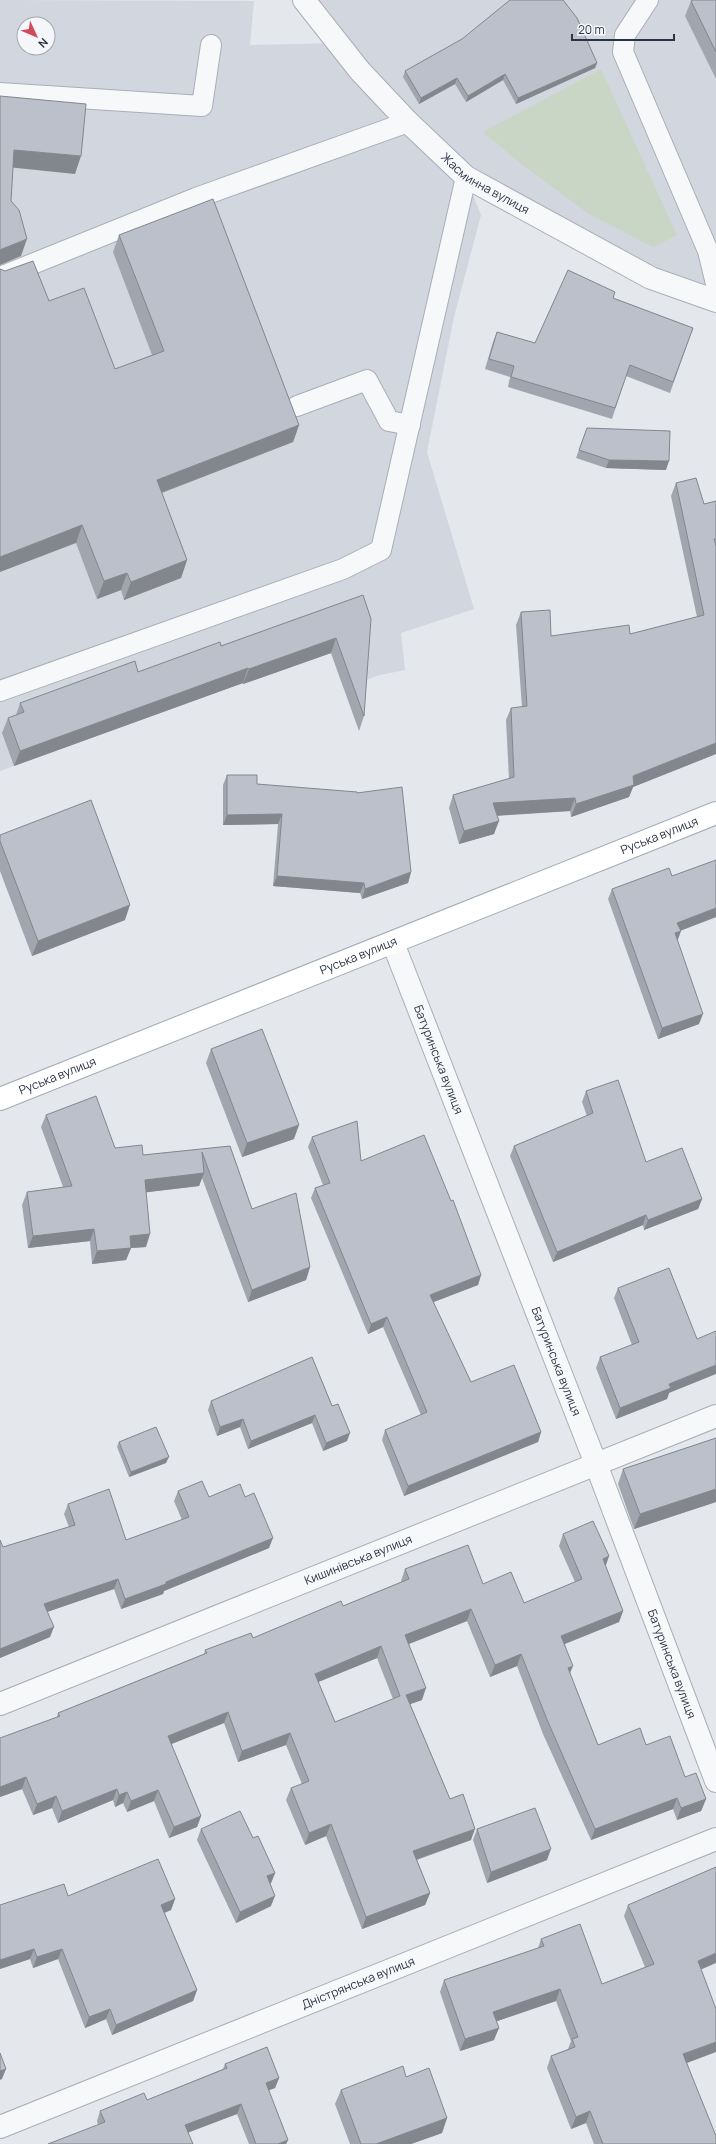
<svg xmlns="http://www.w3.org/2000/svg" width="716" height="2144" font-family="Manrope,sans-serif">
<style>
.built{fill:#d2d6de;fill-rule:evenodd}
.green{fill:#c9d6c5}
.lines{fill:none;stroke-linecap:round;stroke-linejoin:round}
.lane-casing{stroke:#a9aeb7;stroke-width:22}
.street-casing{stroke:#a9aeb7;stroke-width:24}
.primary-casing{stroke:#a3abb8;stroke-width:24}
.lane{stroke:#f7f8fa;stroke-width:20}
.street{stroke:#f7f8fa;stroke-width:22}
.primary{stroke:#fff;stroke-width:22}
.wall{fill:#a1a5ae;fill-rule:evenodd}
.shaded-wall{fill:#83868d}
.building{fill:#bbc0ca;stroke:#83868d;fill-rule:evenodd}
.labels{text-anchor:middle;stroke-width:3.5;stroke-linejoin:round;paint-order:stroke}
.street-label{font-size:12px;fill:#2b3445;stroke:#f4f6f9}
</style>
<rect width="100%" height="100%" fill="#e4e7ec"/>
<path class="built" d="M0 0 254 1 250 45 338 43 305 0H716V299L466 177 481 215 454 317 427 452 474 609 401 633 405 670 380 675 343 688 331 653 226 689 0 771ZM24 24H48V48H24Z"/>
<path class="green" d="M601 69 677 235 653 247 589 214 520 163 483 132Z"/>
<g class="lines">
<g class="lane-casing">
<g id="lane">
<path d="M648 0 625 35 623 52 708 251 716 284"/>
<path d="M0 93 202 106 211 45"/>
<path d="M0 277 196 198 408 122"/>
<path d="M297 406 367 380 389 421 410 425"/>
<path d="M0 691 343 569 381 550 466 177"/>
</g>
</g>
<g class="street-casing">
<g id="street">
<path id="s1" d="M304 0 360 71 408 122 466 177 651 278 716 301"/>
<path id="s2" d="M393 943 596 1464 716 1781"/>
<path id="s3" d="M0 1704 716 1416"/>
<path id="s4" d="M0 2127 716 1839"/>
</g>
</g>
<g class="primary-casing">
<g id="primary">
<path id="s5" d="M0 1099 716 813"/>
</g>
</g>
<use href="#lane" class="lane"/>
<use href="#street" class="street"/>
<use href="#primary" class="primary"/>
</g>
<g class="wall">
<path d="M716 0V79L685 16 691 1Z"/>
<path d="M597 63 595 68 516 104 503 80 466 102 455 84 419 104 403 77 405 71Z"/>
<path d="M119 235 299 425 293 442 162 493 187 560 181 578 124 600 121 590 97 599 76 543 49 301 115 369 152 355 113 252Z"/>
<path d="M613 298 693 328 670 393 626 376 612 419 508 387 510 377 485 369 493 342 497 332 535 343Z"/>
<path d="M587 428 666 470 606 468 576 458Z"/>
<path d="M676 483 704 504 716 501V754L633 787 629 797 571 817 570 811 497 816 494 834 459 844 449 808 453 795 509 779 506 720 511 708 522 707 516 625 521 612 551 636 630 634 697 617 671 496Z"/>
<path d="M363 595 364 716 359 731 331 653 243 684V683L14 766 2 733 8 718 16 715 20 703 138 672 221 646Z"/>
<path d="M227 775 257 784 357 793 411 872 408 883 362 899 360 893 273 886 278 824 223 825V785Z"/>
<path d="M0 835 125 920 32 956 0 871Z"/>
<path d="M672 876 716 917 680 931 677 940 699 1024 658 1039 608 899 612 889Z"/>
<path d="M211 1049 294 1139 242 1157 206 1063Z"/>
<path d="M586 1091 646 1162 702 1199 698 1209 644 1230 643 1225 553 1262 510 1156 514 1146 587 1116 582 1102Z"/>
<path d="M46 1115 115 1148 143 1155 230 1146 252 1209 310 1267 306 1280 248 1302 202 1178 199 1186 146 1192V1247L131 1248 126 1260 92 1264 90 1241 28 1248 22 1205 27 1192 63 1187 41 1127Z"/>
<path d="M312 1137 361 1161 481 1275 478 1285 433 1302 471 1382 541 1432 538 1442 404 1496 382 1440 385 1430 421 1415 383 1327 368 1334 311 1198 315 1188 323 1185 308 1147Z"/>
<path d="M618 1288 669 1393 667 1399 616 1419 596 1368 600 1357 632 1345 614 1298Z"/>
<path d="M312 1357 347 1441 323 1451 312 1423 248 1449 240 1427 217 1436 208 1410 211 1401Z"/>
<path d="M716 1438V1502L634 1529 618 1484 623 1469Z"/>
<path d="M119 1442 166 1463 129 1477 117 1447Z"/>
<path d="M178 1491 209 1497H245L269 1548 164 1591 163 1594 121 1609 114 1589 47 1612 50 1637 0 1658V1540L3 1547 69 1527 64 1514 68 1504 126 1540 182 1520 174 1501Z"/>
<path d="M563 1534 609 1556 605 1566 623 1611 619 1622 565 1644 570 1674 598 1745H646L685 1777 706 1799 701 1811 677 1820 673 1809 591 1840 543 1734 517 1666 490 1677 467 1621 409 1644 422 1700 410 1704 450 1799 471 1840 417 1860 430 1893 425 1905 362 1929 326 1836 305 1845 286 1800 291 1788 302 1784 286 1745 238 1762 224 1723 171 1744 201 1816 197 1827 169 1838 154 1801 127 1812 123 1803 115 1807 113 1800 58 1823 52 1808 33 1815 22 1789 0 1797 57 1717 58 1713 204 1654 205 1650 253 1638 343 1606 401 1582V1581L405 1569 483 1584 524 1603 575 1582 559 1546ZM377 1658 393 1699 335 1722 318 1682Z"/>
<path d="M201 1829 253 1838 275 1873 271 1883 270 1884 271 1906 236 1923 197 1840Z"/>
<path d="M477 1829 547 1860 487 1883 473 1840Z"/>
<path d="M68 1896 175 1899 171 1910 164 1913 197 1990 193 2001 112 2035 106 2019 85 2028 58 1959 33 1968 30 1959 0 1969Z"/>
<path d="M628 1905 701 1970 687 2063 716 2144H594L586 2123 571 2129 547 2068 551 2056 568 2049 571 2041 556 2001 496 2021 494 2040 460 2051 440 1992 444 1980 538 1948 541 1939 602 1984 645 1967 624 1916Z"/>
<path d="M225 2064 279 2078 275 2088 268 2090 288 2140 286 2144H249L237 2114 188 2132 98 2125 97 2121 100 2111 147 2100 223 2069Z"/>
<path d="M406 2077 447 2118 442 2133 411 2144H350L335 2104 341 2090Z"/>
</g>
<g class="shaded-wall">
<path d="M597 63 595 68 516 104 518 98Z"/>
<path d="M505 74 503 80 466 102 468 96Z"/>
<path d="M457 78 455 84 419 104 421 98Z"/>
<path d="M14 150 81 156 75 174 7 167Z"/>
<path d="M27 239 21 256 0 265V250L2 249Z"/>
<path d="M299 425 293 442 150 497 157 480Z"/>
<path d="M609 460 669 461 666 470 606 468Z"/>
<path d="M82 525 76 543 0 572V557Z"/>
<path d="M187 560 181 578 124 600 131 582Z"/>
<path d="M127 573 121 590 97 599 104 581Z"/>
<path d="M336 638 331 653 243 684 249 669Z"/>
<path d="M248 668 243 683 14 766 20 751Z"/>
<path d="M716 743V754L633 787 629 797 571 817 576 804 633 776Z"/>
<path d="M575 798 570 811 489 816 493 803Z"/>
<path d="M282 814 278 824 223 825 227 815Z"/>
<path d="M499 821 494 834 459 844 464 831Z"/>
<path d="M411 872 408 883 362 899 365 889Z"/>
<path d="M277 876 364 883 360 893 273 886Z"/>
<path d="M130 905 125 920 32 956 38 941Z"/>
<path d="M716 908V917L674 933 677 923Z"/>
<path d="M681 931 677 942 675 933Z"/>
<path d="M703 1014 699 1024 658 1039 662 1028Z"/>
<path d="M299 1125 294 1139 242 1157 247 1143Z"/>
<path d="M204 1173 199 1186 141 1193 145 1180Z"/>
<path d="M702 1199 698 1209 644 1230 648 1220Z"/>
<path d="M646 1215 643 1225 553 1262 557 1252Z"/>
<path d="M94 1229 90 1241 28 1248 33 1236Z"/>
<path d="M150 1234 146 1247 131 1248 126 1260 92 1264 97 1251 130 1236Z"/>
<path d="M310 1267 306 1280 248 1302 252 1290Z"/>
<path d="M481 1275 478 1285 426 1305 430 1295Z"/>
<path d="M387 1317 383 1327 368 1334 371 1324Z"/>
<path d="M716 1365V1374L669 1393 667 1399 616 1419 620 1408 669 1384Z"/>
<path d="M315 1415 312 1423 248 1449 251 1441Z"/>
<path d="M243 1419 240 1427 217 1436 220 1427Z"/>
<path d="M541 1432 538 1442 404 1496 408 1486Z"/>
<path d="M350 1433 347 1441 323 1451 326 1443Z"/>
<path d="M169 1457 166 1463 129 1477 131 1472Z"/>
<path d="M716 1489V1502L634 1529 640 1514Z"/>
<path d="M273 1538 269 1548 164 1591 163 1594 121 1609 125 1599Z"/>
<path d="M609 1556 605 1568 603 1559Z"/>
<path d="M118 1579 114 1589 41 1614 44 1604Z"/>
<path d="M471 1609 467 1621 401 1647 405 1635Z"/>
<path d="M623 1611 619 1622 557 1647 561 1636Z"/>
<path d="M54 1627 50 1637 0 1658V1649Z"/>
<path d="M381 1646 377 1658 311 1685 315 1674Z"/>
<path d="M521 1654 517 1666 490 1677 495 1665Z"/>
<path d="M573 1666 568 1678V1668Z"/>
<path d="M426 1688 422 1700 402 1707 406 1695Z"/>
<path d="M228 1712 224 1723 164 1747 168 1736Z"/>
<path d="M290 1733 286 1745 238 1762 242 1751Z"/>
<path d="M26 1777 22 1789 0 1797V1787Z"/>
<path d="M117 1789 113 1800 58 1823 62 1811Z"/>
<path d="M158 1790 154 1801 127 1812 131 1801Z"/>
<path d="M127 1792 123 1803 115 1807 119 1795Z"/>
<path d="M56 1796 52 1808 33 1815 37 1804Z"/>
<path d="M677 1798 673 1809 591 1840 595 1829Z"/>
<path d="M706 1799 701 1811 677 1820 681 1808Z"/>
<path d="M201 1816 197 1827 169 1838 174 1827Z"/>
<path d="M331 1824 326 1836 305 1845 309 1833Z"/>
<path d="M475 1829 471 1840 409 1862 413 1851Z"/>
<path d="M551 1849 547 1860 487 1883 491 1872Z"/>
<path d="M275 1873 271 1883 263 1887 267 1876Z"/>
<path d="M430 1893 425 1905 362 1929 366 1917Z"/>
<path d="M275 1896 271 1906 236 1923 240 1912Z"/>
<path d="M175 1899 171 1910 157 1916 161 1905Z"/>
<path d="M34 1949 30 1959 0 1969V1960Z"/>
<path d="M62 1949 58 1959 33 1968 37 1957Z"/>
<path d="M716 1953V1963L693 1973 698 1961Z"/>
<path d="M560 1989 556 2001 489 2024 493 2012Z"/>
<path d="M197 1990 193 2001 112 2035 116 2025Z"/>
<path d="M110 2009 106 2019 85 2028 89 2017Z"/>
<path d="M499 2028 494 2040 460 2051 465 2039Z"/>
<path d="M716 2042V2052L679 2066 683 2054Z"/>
<path d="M6 2069 2 2079 0 2080V2071Z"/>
<path d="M279 2078 275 2088 262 2093 266 2083Z"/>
<path d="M241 2104 237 2114 182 2135 185 2125Z"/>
<path d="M590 2111 586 2123 571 2129 576 2117Z"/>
<path d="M447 2118 442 2133 411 2144H376Z"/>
<path d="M288 2140 286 2144H278Z"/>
</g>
<g class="building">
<path d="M510 0H563L577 18 597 63 518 98 505 74 468 96 457 78 421 98 405 71 462 39Z"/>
<path d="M693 0H716V52L691 1Z"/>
<path d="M0 96 86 104 81 156 14 150 11 201 19 210 27 239 2 249 0 250Z"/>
<path d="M213 199 299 425 157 480 187 560 131 582 127 573 104 581 82 525 0 557V269L5 271 33 261 49 301 84 288 115 369 164 351 119 235Z"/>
<path d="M568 270 615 292 613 298 693 328 673 382 630 365 615 408 511 377 514 366 489 359 497 332 535 343Z"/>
<path d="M587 428 670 431 669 461 609 460 579 450Z"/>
<path d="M696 478 704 504 716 501V539H714L716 546V743L633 776 634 785 576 804 575 798 493 803 499 821 464 831 453 795 514 777 511 708 527 706 521 612 550 610 551 636 629 625 630 634 704 615 676 483Z"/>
<path d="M363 595 371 619 364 716 336 638 249 669 248 668 20 751 8 718 24 712 20 703 135 661 138 672 220 642 221 646Z"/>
<path d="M227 775H257V784L357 792V793L402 787 411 872 365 889 364 883 277 876 282 814 227 815Z"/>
<path d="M91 800 130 905 38 941 0 841V835Z"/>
<path d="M716 860V908L677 923 681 931 675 933 703 1014 662 1028 612 889 669 868 672 876Z"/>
<path d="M262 1029 299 1125 247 1143 211 1049Z"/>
<path d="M618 1080 646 1162 682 1148 702 1199 648 1220 646 1215 557 1252 514 1146 593 1113 586 1091Z"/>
<path d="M96 1096 115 1148 142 1145 143 1155 230 1146 252 1209 296 1193 310 1267 252 1290 202 1152 204 1173 145 1180 150 1234 130 1236 131 1248 97 1251 94 1229 33 1236 27 1192 72 1186 46 1115Z"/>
<path d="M357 1121 361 1161 424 1135 451 1201 453 1200 481 1275 430 1295 471 1382 514 1365 541 1432 408 1486 385 1430 427 1412 387 1317 371 1324 315 1188 330 1183 312 1137Z"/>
<path d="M669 1268 697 1339 716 1331V1365L669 1384 671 1388 620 1408 600 1357 639 1342 618 1288Z"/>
<path d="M312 1357 332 1406 338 1404 350 1433 326 1443 315 1415 251 1441 243 1419 220 1427 211 1401Z"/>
<path d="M156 1427 169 1457 131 1472 119 1442Z"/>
<path d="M716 1438V1489L640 1514 623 1469Z"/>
<path d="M202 1481 209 1497 240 1484 245 1497 254 1493 273 1538 166 1582V1584L125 1599 118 1579 44 1604 54 1627 0 1649V1540L3 1547 75 1525 68 1504 109 1489 126 1540 189 1517 178 1491Z"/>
<path d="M593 1521 609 1556 603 1559 623 1611 561 1636 573 1666 568 1668 598 1745 640 1728 646 1745 670 1736 685 1777 696 1773 706 1799 681 1808 677 1798 595 1829 548 1722 521 1654 495 1665 471 1609 405 1635 426 1688 406 1695 450 1799 463 1794 475 1829 413 1851 430 1893 366 1917 331 1824 309 1833 291 1788 309 1781 290 1733 242 1751 228 1712 168 1736 201 1816 174 1827 158 1790 131 1801 127 1792 119 1795 117 1789 62 1811 56 1796 37 1804 26 1777 0 1787V1738L60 1716 58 1713 207 1653 205 1650 251 1633 253 1638 341 1601 343 1606 409 1579 405 1569 468 1545 483 1584 511 1572 524 1603 582 1579 563 1534ZM381 1646 400 1696 335 1722 315 1674Z"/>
<path d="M535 1808 551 1849 491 1872 477 1829Z"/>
<path d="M240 1811 253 1838 258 1836 275 1873 267 1876 275 1896 240 1912 201 1829Z"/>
<path d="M158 1859 175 1899 161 1905 197 1990 116 2025 110 2009 89 2017 62 1949 37 1957 34 1949 0 1960V1905L64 1884 68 1896Z"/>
<path d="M716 1867V1953L698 1961 716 2009V2042L683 2054 716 2136V2144H603L590 2111 576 2117 551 2056 575 2047 572 2039 578 2037 560 1989 493 2012 499 2028 465 2039 444 1980 544 1946 541 1939 580 1924 602 1984 654 1964 628 1905Z"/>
<path d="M267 2047 279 2078 266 2083 288 2140 278 2144H256L241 2104 185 2125 193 2144H48L105 2122 100 2111 144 2093 147 2100 227 2068 225 2064Z"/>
<path d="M0 2053 6 2069 0 2071Z"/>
<path d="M403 2066 406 2077 429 2068 447 2118 376 2144H361L341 2090Z"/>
</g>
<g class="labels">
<g class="street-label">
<text dy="4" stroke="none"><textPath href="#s1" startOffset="260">Жасминна вулиця</textPath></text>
<text dy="4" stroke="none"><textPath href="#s5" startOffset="710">Руська вулиця</textPath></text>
<text dy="4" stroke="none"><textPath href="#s5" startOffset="386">Руська вулиця</textPath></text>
<text dy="4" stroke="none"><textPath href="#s2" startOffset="125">Батуринська вулиця</textPath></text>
<text dy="4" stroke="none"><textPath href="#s5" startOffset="62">Руська вулиця</textPath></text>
<text dy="4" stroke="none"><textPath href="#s2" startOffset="449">Батуринська вулиця</textPath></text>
<text dy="4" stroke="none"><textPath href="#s3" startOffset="386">Кишинівська вулиця</textPath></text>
<text dy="4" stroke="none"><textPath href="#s2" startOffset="773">Батуринська вулиця</textPath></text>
<text dy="4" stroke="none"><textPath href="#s4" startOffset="386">Дністрянська вулиця</textPath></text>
</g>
</g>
<g transform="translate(36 36) rotate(134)"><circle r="19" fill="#f4f6f9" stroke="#a4a8b1"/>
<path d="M0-3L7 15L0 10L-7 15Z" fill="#d1495b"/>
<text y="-6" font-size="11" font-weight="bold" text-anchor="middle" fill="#2b3445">N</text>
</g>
<path d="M572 34v6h102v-6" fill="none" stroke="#2b3445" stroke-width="2"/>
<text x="578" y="34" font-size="12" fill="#2b3445" stroke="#f4f6f9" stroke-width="3" paint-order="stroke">20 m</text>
</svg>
